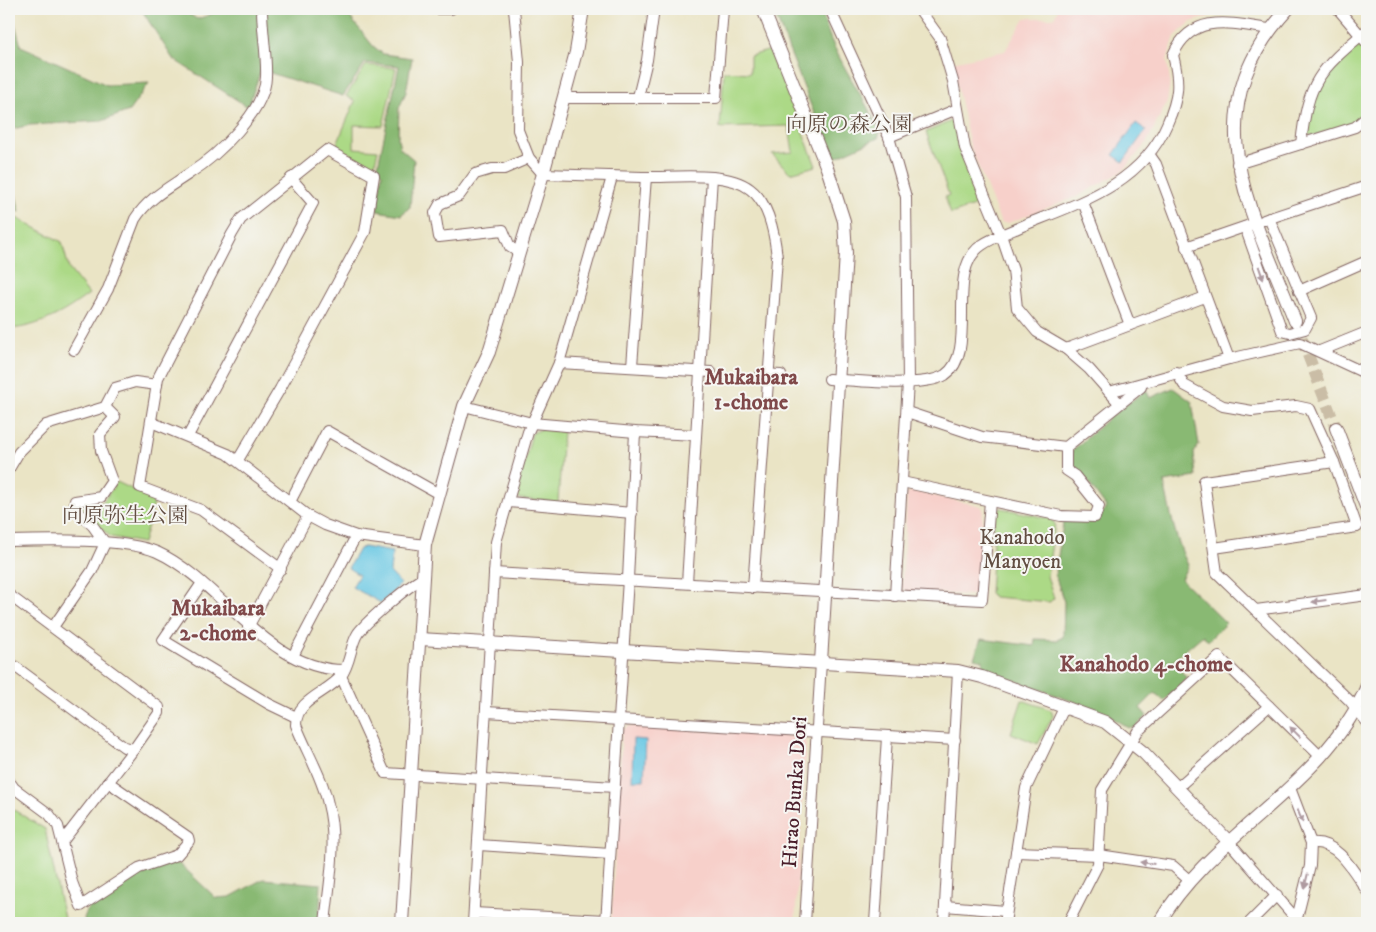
<svg xmlns="http://www.w3.org/2000/svg" width="1376" height="932" font-family="'IM FELL DW Pica','Noto Serif JP',serif">
<style>
.built{fill:#f7d0ca}
.green{fill:#acd986;stroke:#7b7c58}
.forest{fill:#89b973;stroke:#6a6c4f}
.water{fill:#64c6e3;stroke:#577287}
.lines{fill:none;stroke-linecap:round;stroke-linejoin:round}
.tertiary-tunnel{stroke:#cabda6;stroke-width:12;stroke-dasharray:12 6;stroke-linecap:butt}
.minor-casing{stroke:#826461;stroke-width:12}
.tertiary-casing{stroke:#826461;stroke-width:14}
.minor{stroke:#fff;stroke-width:10}
.tertiary{stroke:#fff;stroke-width:12}
.oneway{fill:#ae9aa0}
.labels{text-anchor:middle;stroke-width:4;stroke-linejoin:round;paint-order:stroke}
.park-label{font-size:21px;fill:#624e42;stroke:#f6f6f2}
.street-label{font-size:21px;fill:#4a1f2b;stroke:#f6f6f2}
.neighbourhood-label{font-size:22px;font-weight:bold;fill:#80494a;stroke:#f6f6f2}
</style>
<rect width="100%" height="100%" fill="#f6f6f2"/>
<filter id="ink" filterUnits="userSpaceOnUse"><feTurbulence type="fractalNoise" baseFrequency=".02" numOctaves="2"/><feDisplacementMap in="SourceGraphic" scale="10" xChannelSelector="R" yChannelSelector="G"/><feConvolveMatrix kernelMatrix="1 2 1 2 8 2 1 2 1" color-interpolation-filters="sRGB"/></filter>
<filter id="wash" filterUnits="userSpaceOnUse"><feTurbulence type="fractalNoise" baseFrequency=".0096" numOctaves="4" result="noise"/><feDisplacementMap in="SourceGraphic" scale="20" xChannelSelector="R" yChannelSelector="G"/><feGaussianBlur stdDeviation="1.12" result="paint"/><feColorMatrix in="noise" values="0 0 0 0 0 0 0 0 0 0 0 0 0 0 0 0 0 1.4 0 .05"/><feComposite in="paint" operator="in"/></filter>
<g filter="url(#wash)">
<rect width="100%" height="100%" fill="#eae4c5"/>
<g class="built">
<path d="M1058 9H1208L1211 12 1208 17 1191 22 1175 36 1167 60 1170 82 1167 102 1147 142 1123 171 1078 196 1008 223H1001L970 146 952 62 1005 51 1025 18H1054Z"/>
<path d="M912 491 981 506 983 509 978 591 973 595 906 591 902 587 907 494Z"/>
<path d="M628 726 801 737 806 743 795 923H611L622 731Z"/>
</g>
<g class="green">
<path d="M1359 43H1362L1367 49V110L1352 124 1312 136 1306 133C1311 86 1324 73 1359 43Z"/>
<path d="M771 50 816 166 790 173 772 154 793 152 789 126 720 128 724 71 750 73V56Z"/>
<path d="M366 65 396 68 383 126 354 125V148L378 150 374 167 336 146 355 101 346 96Z"/>
<path d="M954 120 963 156 982 203 951 214 945 197 949 195 926 132Z"/>
<path d="M9 214 62 242 69 269 89 294C65 312 40 327 9 329Z"/>
<path d="M542 429 563 431 558 502 520 499 516 495 532 433Z"/>
<path d="M117 482 155 500 143 543 111 537 80 510 82 504 102 503Z"/>
<path d="M1001 508 1051 519 1055 524 1047 576 1054 598 1050 602 994 597 990 593 995 511Z"/>
<path d="M1022 700 1051 710 1053 716 1038 744 1011 733Z"/>
<path d="M9 807 45 829 65 923H9Z"/>
</g>
<g class="forest">
<path d="M9 9H11L21 46 107 85 149 83 129 111 102 121 30 125 9 130Z"/>
<path d="M141 9H181L197 19 212 14 216 9H349V16L373 46 383 54 412 58 406 92 399 108 398 138 400 148 414 160 410 207 401 215 377 211 382 173 377 170 399 66 365 63 343 96 261 70 248 107 173 59Z"/>
<path d="M773 9H822C827 48 864 95 880 132L878 138 832 159Z"/>
<path d="M9 185 14 188 20 212 9 209Z"/>
<path d="M1173 388 1192 402 1199 445 1194 453 1196 477 1164 482C1170 511 1175 539 1188 565L1181 579 1226 623 1208 641 1203 635 1173 661 1187 678 1164 701 1155 693 1140 708 1147 716 1134 728H1129L1100 711 982 669 983 660 974 658 981 639 1034 646 1035 639 1057 640 1063 637 1064 602 1055 575 1063 524 1067 520 1098 521 1106 507 1082 474 1072 466V451L1110 417 1146 390 1150 398Z"/>
<path d="M172 863 180 864 216 898 230 897 263 879 321 884 319 923H85L84 918 89 906 127 880 142 872Z"/>
</g>
<g class="water">
<path d="M1136 123 1146 130 1123 162 1113 155Z"/>
<path d="M364 547 392 552 390 572 401 584 381 603 352 587 359 575 348 568 359 549Z"/>
<path d="M633 739 646 740 644 780H632Z"/>
</g>
</g>
<g filter="url(#ink)">
<g class="lines">
<path class="tertiary-tunnel" d="M1295 321 1336 428"/>
<g class="minor-casing">
<g id="minor">
<path d="M408 9H451"/>
<path d="M514 9 519 62 518 130 529 158 543 174C576 175 609 176 642 177 672 178 725 170 750 189 769 203 775 236 777 258L753 588"/>
<path d="M830 9 889 137 906 197 908 382 895 596"/>
<path d="M919 9 940 38 953 81 965 148 1001 235 1013 270 1017 308 1037 332 1066 349 1089 369 1119 403"/>
<path d="M1338 9 1367 43"/>
<path d="M638 97 647 60 654 9"/>
<path d="M564 98H716L723 9"/>
<path d="M889 137 957 109"/>
<path d="M1301 144C1308 80 1319 71 1367 30"/>
<path d="M1149 154 1156 164 1229 359"/>
<path d="M1237 164 1355 127 1367 117"/>
<path d="M1083 202 1130 325"/>
<path d="M1264 220 1367 186"/>
<path d="M1245 227 1282 331 1290 333 1305 329 1311 318 1269 218"/>
<path d="M1186 247 1250 225"/>
<path d="M518 252 510 247 503 230 439 237 435 213 440 204 459 196 475 174 492 169H504L529 158"/>
<path d="M1299 291 1367 261"/>
<path d="M1066 349 1205 297"/>
<path d="M74 350 108 289 135 219C148 198 170 187 190 173 217 156 265 111 266 77 267 55 262 31 262 9"/>
<path d="M1320 351 1367 332"/>
<path d="M559 363 711 372"/>
<path d="M632 366 646 177"/>
<path d="M1176 372 1184 385 1223 406 1252 411 1296 406 1310 409 1334 462 1357 527 1214 548"/>
<path d="M761 374 781 375"/>
<path d="M829 379C855 381 925 388 945 375 980 351 943 271 982 245 995 236 1012 231 1027 224 1082 202 1142 183 1167 124 1179 97 1180 83 1173 55 1192 12 1231 23 1269 29"/>
<path d="M1109 392 1229 359 1300 343 1367 374"/>
<path d="M464 406 532 423 635 432 696 435"/>
<path d="M907 412 982 437 1066 447 1141 387"/>
<path d="M151 422 228 454 308 516 325 525 356 536 425 545"/>
<path d="M188 436 313 203 291 178"/>
<path d="M238 460 280 389 365 232 374 176 327 150 241 219 232 234 158 378 140 487 201 510 281 569"/>
<path d="M1334 462 1204 481 1217 573 1350 701 1367 722"/>
<path d="M9 469 19 452 46 425 105 407 115 388 135 382 157 385"/>
<path d="M902 482 1061 516 1095 517 1099 506 1075 476 1066 470V447"/>
<path d="M291 500 327 431 439 494"/>
<path d="M509 502 632 513"/>
<path d="M9 541C46 540 124 538 157 552 221 581 266 670 344 670"/>
<path d="M494 573 982 600 990 501"/>
<path d="M202 583 163 640 269 704 296 717"/>
<path d="M687 583 712 177"/>
<path d="M9 595 159 707V713L134 749 124 747 9 662"/>
<path d="M1256 610 1367 595"/>
<path d="M53 627 92 571 105 543 93 526 75 509V501L101 497 112 481 101 451 100 434 115 417 105 407"/>
<path d="M248 627 308 516"/>
<path d="M293 656 356 536"/>
<path d="M341 676 385 773 615 787"/>
<path d="M486 712 955 740"/>
<path d="M9 781 14 788 49 814 58 826 72 882 81 906 139 868 177 855 189 841 188 837 108 782"/>
<path d="M1177 788 1269 706"/>
<path d="M1290 788 1311 843 1310 866 1297 918"/>
<path d="M62 842 134 749"/>
<path d="M1230 843 1299 922"/>
<path d="M1311 843C1338 840 1354 872 1367 891"/>
<path d="M479 845 610 854"/>
<path d="M1016 852 1099 855 1173 866 1189 880"/>
<path d="M945 906 1006 911"/>
<path d="M474 913 606 920"/>
<path d="M325 923C329 884 338 842 328 804 322 776 306 751 296 725 296 699 328 693 341 676 351 663 350 645 358 633 369 619 407 587 423 578"/>
<path d="M473 923 496 542 528 432 559 363 612 177"/>
<path d="M606 923 628 579 635 432"/>
<path d="M805 923 821 662"/>
<path d="M875 923 887 737"/>
<path d="M944 923 958 671"/>
<path d="M1005 923 1026 788 1064 708"/>
<path d="M1068 923 1098 864 1102 790 1138 731 1219 657 1321 757"/>
<path d="M1249 923 1277 895"/>
</g>
</g>
<g class="tertiary-casing">
<g id="tertiary">
<path d="M763 9 827 168 844 221 846 253 821 662"/>
<path d="M1288 9C1191 114 1251 208 1295 321"/>
<path d="M1336 428 1367 509"/>
<path d="M420 639 958 671 982 677 1105 722 1144 753 1230 843"/>
<path d="M402 923 425 545 464 406 489 352 543 174 576 52 583 9"/>
<path d="M1159 923C1213 831 1324 787 1367 686"/>
</g>
</g>
<use href="#minor" class="minor"/>
<use href="#tertiary" class="tertiary"/>
</g>
<defs><path id="oneway-solid" d="M-6-.8H1V-3.2L6.5 0L1 3.2V.8H-6Z" transform="scale(1.25)"/></defs>
<g class="oneway">
<use href="#oneway-solid" transform="translate(1261 273) rotate(71)"/>
<use href="#oneway-solid" transform="translate(1319 601) rotate(172)"/>
<use href="#oneway-solid" transform="translate(1295 732) rotate(-135)"/>
<use href="#oneway-solid" transform="translate(1300 816) rotate(69)"/>
<use href="#oneway-solid" transform="translate(1147 863) rotate(-173)"/>
<use href="#oneway-solid" transform="translate(1306 881) rotate(104)"/>
</g>
</g>
<g class="labels">
<g class="park-label">
<text x="849" y="131">向原の森公園</text>
<text x="125" y="522">向原弥生公園</text>
<text x="1022" y="544">Kanahodo<tspan x="1022" dy="24">Manyoen</tspan></text>
</g>
<g class="street-label">
<text transform="translate(794 792) rotate(-86)" y="7">Hirao Bunka Dori</text>
</g>
<g class="neighbourhood-label">
<text x="751" y="384">Mukaibara<tspan x="751" dy="25">1-chome</tspan></text>
<text x="218" y="615">Mukaibara<tspan x="218" dy="25">2-chome</tspan></text>
<text x="1146" y="671">Kanahodo 4-chome</text>
</g>
</g>
<rect width="1376" height="932" fill="none" stroke="#f6f6f2" stroke-width="30"/>
</svg>
